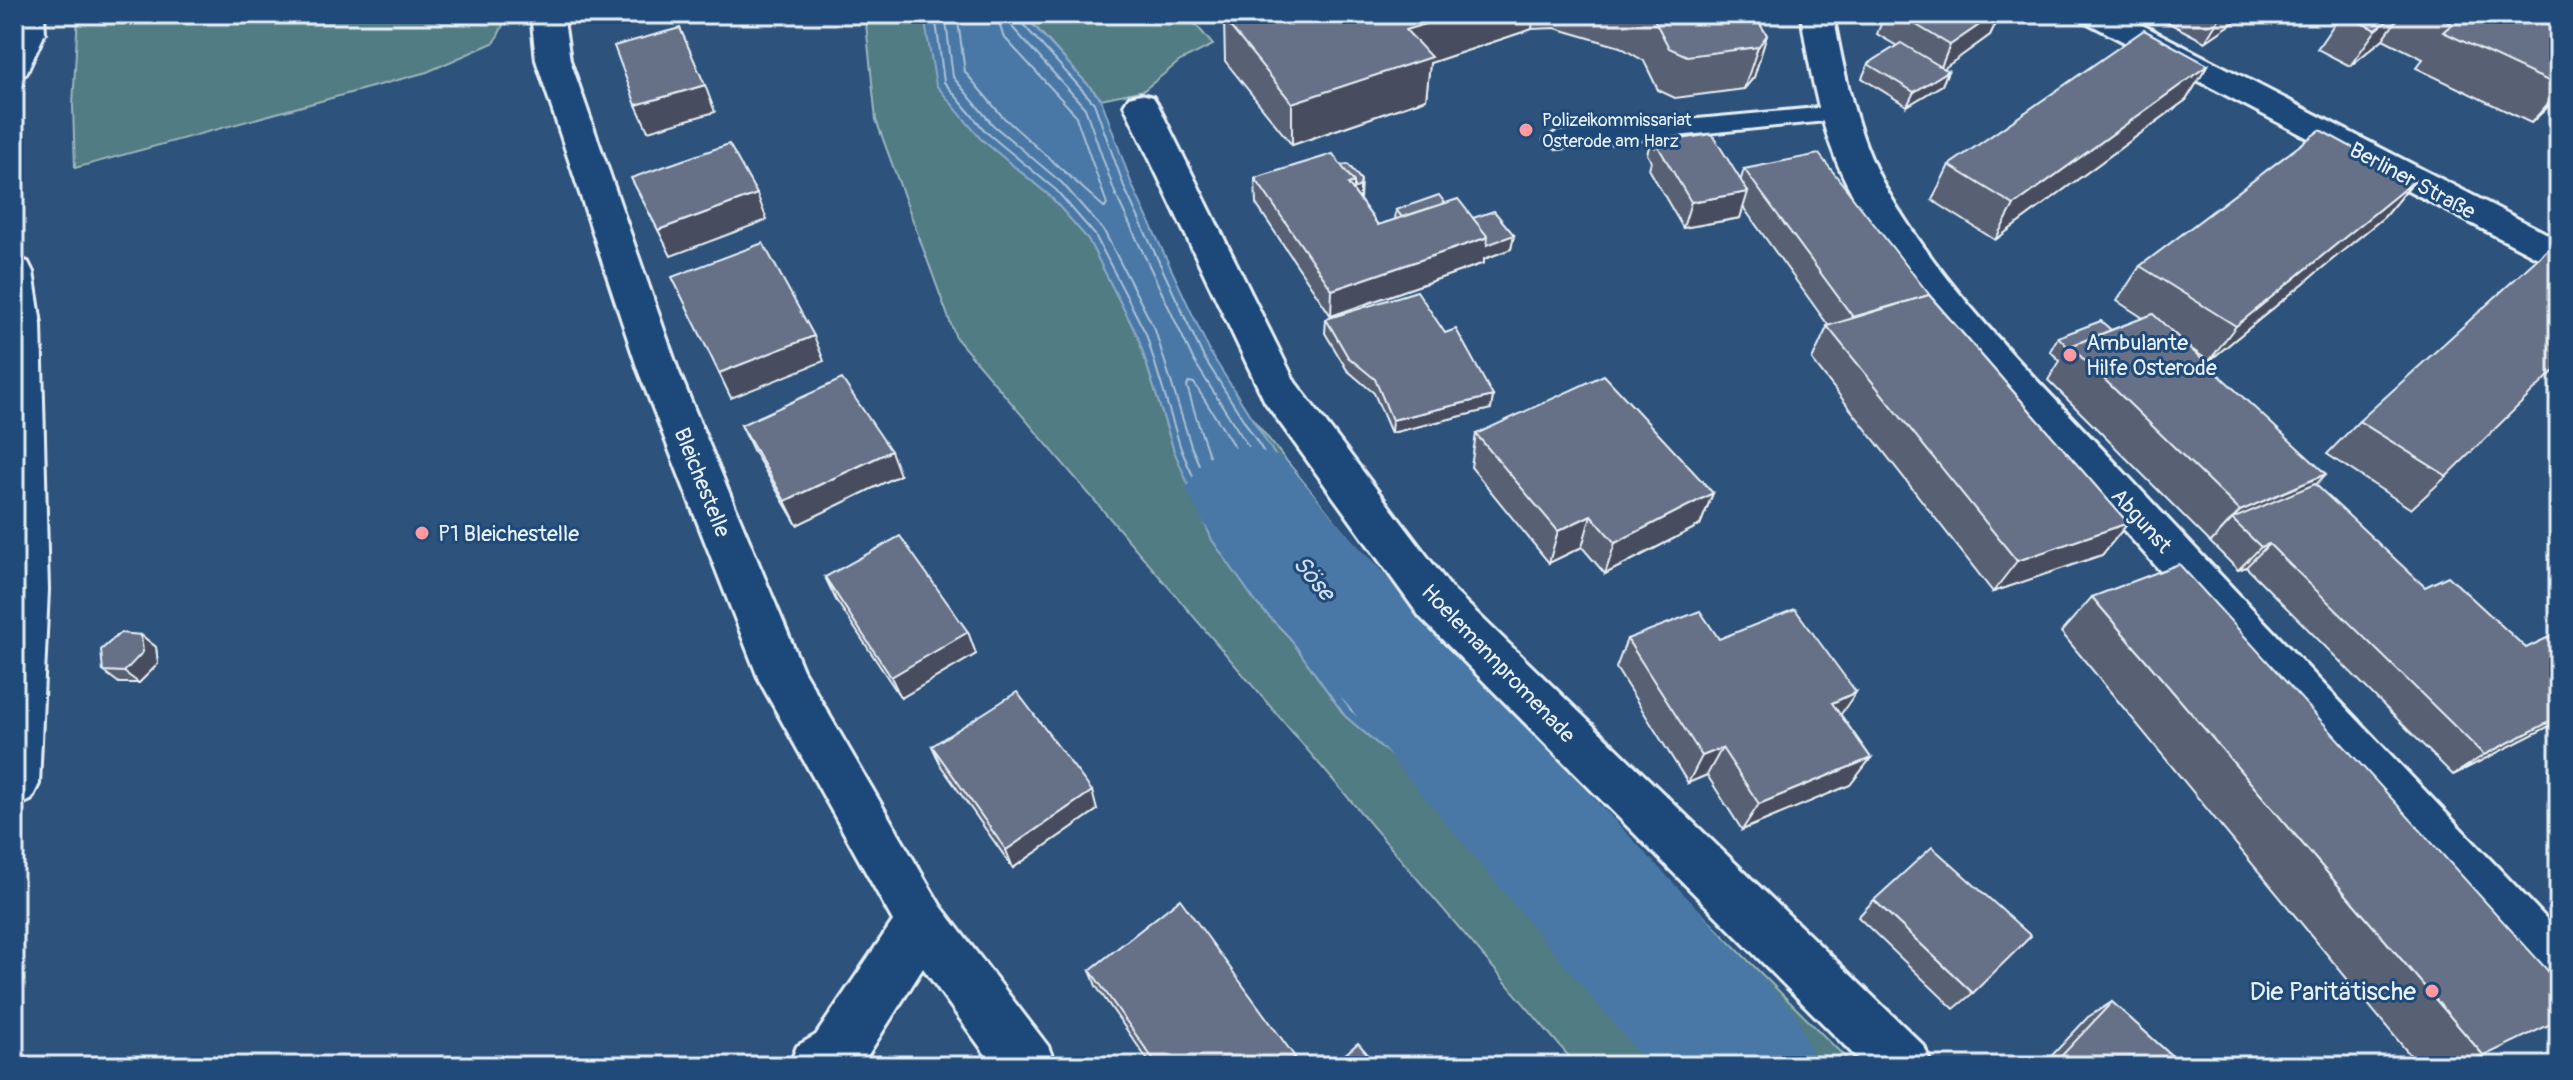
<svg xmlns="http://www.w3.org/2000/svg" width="2573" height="1080" font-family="Pangolin,sans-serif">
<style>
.green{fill:#517b83;stroke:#9cb6be;stroke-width:2}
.water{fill:#4a78a6;stroke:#89a8c7;stroke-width:2}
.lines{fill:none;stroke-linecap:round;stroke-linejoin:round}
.shore{stroke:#a9c1d7;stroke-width:2}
.river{fill:#4a78a6;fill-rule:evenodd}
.lane-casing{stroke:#e8f1f8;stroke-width:6}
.street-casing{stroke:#e8f1f8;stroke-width:6}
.secondary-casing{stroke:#e8f1f8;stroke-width:6}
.lane{fill:#1f4a7a;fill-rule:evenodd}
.street{fill:#1f4a7a;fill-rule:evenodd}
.secondary{fill:#1f4a7a;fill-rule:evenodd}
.wall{fill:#586073;stroke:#e8f1f8;stroke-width:2}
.shaded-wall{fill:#474e5e;stroke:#e8f1f8;stroke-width:2}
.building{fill:#667086;stroke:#e8f1f8;stroke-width:2}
.poi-dot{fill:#ff9aa2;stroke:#1f4a7a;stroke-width:3}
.labels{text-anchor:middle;stroke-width:6;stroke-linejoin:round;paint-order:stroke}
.far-poi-label{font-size:18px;fill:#e8f1f8;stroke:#1f4a7a;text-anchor:start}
.street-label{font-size:22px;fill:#e8f1f8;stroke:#1f4a7a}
.poi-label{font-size:22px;fill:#e8f1f8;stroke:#1f4a7a;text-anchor:start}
.water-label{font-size:24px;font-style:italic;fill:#d0dfec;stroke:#1f4a7a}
.near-poi-label{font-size:26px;fill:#e8f1f8;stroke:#1f4a7a;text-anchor:end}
</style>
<rect width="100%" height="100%" fill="#2d527c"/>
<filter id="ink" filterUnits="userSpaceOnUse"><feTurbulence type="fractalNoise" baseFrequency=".0125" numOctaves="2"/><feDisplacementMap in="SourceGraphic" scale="16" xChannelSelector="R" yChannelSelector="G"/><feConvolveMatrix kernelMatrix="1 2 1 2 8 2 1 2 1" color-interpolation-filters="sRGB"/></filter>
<g filter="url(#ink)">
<g class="green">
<path d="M78 14H497L503 25 495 42 427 72 75 168 73 106Z"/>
<path d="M865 14H928L925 23 980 138 1050 196 1088 239 1138 337 1174 451 1257 604 1289 637 1345 716 1488 838 1701 1066H1577L956 338 876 120Z"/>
<path d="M1024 14H1187L1213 45 1180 61 1144 90 1101 99Z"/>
<path d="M1247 412 1421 627 1507 720 1854 1066H1768L1727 1028 1667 957 1581 874 1514 819 1483 768 1347 619 1339 589 1338 555Z"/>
</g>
<path class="water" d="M928 14H1023L1101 99 1132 185 1210 352 1338 555 1339 589 1347 619 1483 768 1514 819 1581 874 1667 957 1727 1028 1768 1066H1701L1488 838 1345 716 1289 637 1257 604 1212 540 1174 451 1138 337 1088 239 1050 196 980 138 936 85 925 23Z"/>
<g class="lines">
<g class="shore">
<path d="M935 14 944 82 986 132 1056 190 1095 235 1146 334 1181 449 1219 535 1263 599 1296 632 1351 710 1494 832 1704 1057 1706 1066"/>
<path d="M945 14 953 77 993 125 1062 183 1104 231 1155 330 1191 446 1228 531 1271 593 1303 626 1359 704 1478 802 1480 797 1469 779 1332 629 1321 592 1320 560 1194 361 1115 193 1085 108 1013 28 1009 14"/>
<path d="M957 14 965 72 1002 116 1105 208 1107 204 1075 114 1003 36 997 14"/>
<path d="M1019 14 1021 22 1094 103 1125 189 1203 356 1330 557 1331 591 1341 624 1477 773 1508 824 1576 880 1661 963 1722 1034 1756 1066"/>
<path d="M1189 382 1194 383 1308 564 1311 612C1247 581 1205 450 1187 386Z"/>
<path d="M1716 1066 1712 1051 1572 900V895H1577L1654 970 1714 1041 1742 1066"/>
</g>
<path class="river" d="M1243 445 1283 458 1348 535 1796 1014 1817 1066H1649L1264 605 1203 522 1186 490 1203 458Z"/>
<g class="lane-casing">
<path id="lane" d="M1838 106 1850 114 1846 119 1557 148 1545 140 1557 132Z"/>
</g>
<g class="street-casing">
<g id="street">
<path d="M531 14H563L570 60 678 370 803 670 940 905 1048 1046 1056 1066H994L923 968 861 1066H789L797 1046 816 1035 893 921 759 680 638 370 536 60Z"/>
<path d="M1801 14H1833C1844 73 1856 134 1885 187 1946 294 2039 381 2122 470 2266 625 2413 778 2559 932V997L2540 990C2392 826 2243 664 2096 499 2008 400 1906 303 1846 182 1820 129 1810 71 1801 14Z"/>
<path d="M2080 14H2121L2559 240V269L2084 21Z"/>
<path d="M1141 94 1153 97 1158 105 1295 382 1452 589 1924 1046 1932 1066H1865L1420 617 1265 402 1124 105 1129 97Z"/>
</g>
</g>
<g class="secondary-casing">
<g id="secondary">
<path d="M14 14H44L45 33 26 74 14 78Z"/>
<path d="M14 258 28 262 33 272 41 324 48 590 39 784 31 800 14 807Z"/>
</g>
</g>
<use href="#lane" class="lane"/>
<use href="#street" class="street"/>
<use href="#secondary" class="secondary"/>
</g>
<g class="wall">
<path d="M1240 14H1753L1767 35 1754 77 1744 89 1675 98 1658 90 1644 61 1620 47 1555 28 1532 29 1430 63 1426 99 1292 145 1225 61 1224 19Z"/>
<path d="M1885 14H2000L1990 35 1944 68 1948 71 1942 85 1907 106 1862 78 1868 64 1897 46 1877 34Z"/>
<path d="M2152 14H2246L2205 42Z"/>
<path d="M2316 14H2526L2559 29V110L2549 106 2531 123 2416 68 2423 59 2383 39 2350 66 2317 49 2339 17 2331 22Z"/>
<path d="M2208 65 2186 100 1995 240 1932 200 1949 165Z"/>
<path d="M1651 140H1670L1741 179 1744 169 1932 298 2128 523 2102 555 1993 592 1812 360 1828 325 1743 207 1740 218 1683 228 1649 169 1651 161 1647 154Z"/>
<path d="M1341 165 1361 180 1360 200 1378 225 1395 220 1396 210 1445 203 1473 218 1514 235 1511 249 1484 259V263L1331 316 1256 204 1255 178Z"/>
<path d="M2414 181 2384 217 2209 361 2190 348 2316 485 2559 721 2453 775 2246 567 2238 570 2048 380 2060 361 2050 351 2058 337 2111 330 2143 318 2117 301 2140 266Z"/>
<path d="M1326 319 1445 333 1493 396 1491 409 1391 433 1374 393 1347 370 1325 333Z"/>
<path d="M2359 421 2447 476 2411 509 2327 454Z"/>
<path d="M741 425 900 475 797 525 753 450Z"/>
<path d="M1476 434 1713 493 1700 525 1605 574 1582 547 1549 563 1471 467Z"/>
<path d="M825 577 968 632 976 654 901 698 836 600Z"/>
<path d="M2092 597 2484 1056 2460 1066H2419L2061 632Z"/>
<path d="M141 635 156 647 158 664 139 683H119L103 671Z"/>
<path d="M1627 639H1719L1841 715 1871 758 1850 785 1742 830 1707 775 1688 783 1616 668Z"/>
<path d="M932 746 1097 810 1013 868 941 766Z"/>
<path d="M1874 900 1973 993 1954 1009 1858 917Z"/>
<path d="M1090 970 1295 1066H1152L1096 986Z"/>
<path d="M2112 1002 2183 1066H2042L2088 1017Z"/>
</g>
<g class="shaded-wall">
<path d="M1456 14H1534L1532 29 1430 63 1426 99 1292 145V103L1406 30Z"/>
<path d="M1995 14H2000L1990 35 1939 72 1950 45Z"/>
<path d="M2224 14H2246L2205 42 2221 16Z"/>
<path d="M2337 14H2341L2339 17 2331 22Z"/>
<path d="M2396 14H2401L2383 39 2350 66 2376 30Z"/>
<path d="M1767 35 1754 77 1744 89 1758 47Z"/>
<path d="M2208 65 2186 100 1995 240 2014 205Z"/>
<path d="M1948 71 1942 85 1907 106 1914 92Z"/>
<path d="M705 85 715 112 648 131 636 105Z"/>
<path d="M2559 91V94L2531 123Z"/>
<path d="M2414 181 2384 217 2209 361 2236 326Z"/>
<path d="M1354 182 1360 186V200L1348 184Z"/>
<path d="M1748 192 1740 218 1683 228 1691 202Z"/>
<path d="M757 194 767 220 671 256 658 230Z"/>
<path d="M1514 235 1511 249 1484 259V263L1331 316 1332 290 1488 237Z"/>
<path d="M814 336 824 361 731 398 719 373Z"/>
<path d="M1493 396 1491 409 1391 433 1392 420Z"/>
<path d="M891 451 900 475 797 525 785 501Z"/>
<path d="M2326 474 2295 507 2232 519 2210 543 2240 511Z"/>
<path d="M1713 493 1700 525 1605 574 1615 543Z"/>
<path d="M1591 515 1582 547 1549 563 1558 531Z"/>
<path d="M2128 523 2102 555 1993 592 2017 561Z"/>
<path d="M2269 544 2246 567 2238 570 2261 547Z"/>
<path d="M968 632 976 654 901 698 891 677Z"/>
<path d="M141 635 156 647 158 664 139 683 124 672Z"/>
<path d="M1856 692 1837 720 1832 703Z"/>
<path d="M2559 717V721L2453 775 2484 755Z"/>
<path d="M1722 748 1707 775 1688 783 1702 756Z"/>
<path d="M1871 758 1850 785 1742 830 1759 804Z"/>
<path d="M1092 791 1097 810 1013 868 1006 850Z"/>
<path d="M1295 1057V1066H1284Z"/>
</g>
<g class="building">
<path d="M1240 14H1456L1406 30 1431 57 1292 103 1224 19Z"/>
<path d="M1645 14H1753L1767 35 1758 47 1687 56 1669 48 1654 19Z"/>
<path d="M1898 14H1995L1950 45Z"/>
<path d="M2342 14H2396L2376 30Z"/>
<path d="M2432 14H2526L2559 29V86L2443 32 2452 24Z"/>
<path d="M680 28 705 85 636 105 614 46Z"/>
<path d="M2144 30 2208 65 2014 205 1949 165Z"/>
<path d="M1901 43 1948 71 1914 92 1868 64Z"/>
<path d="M2320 130 2414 181 2236 326 2140 266Z"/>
<path d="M1712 134 1748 192 1691 202 1656 143Z"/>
<path d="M1669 137 1670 140 1656 143 1655 147 1651 140Z"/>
<path d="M729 144 757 194 658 230 631 178Z"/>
<path d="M1333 154 1354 182 1348 184 1378 225 1458 199 1488 237 1332 290 1255 178Z"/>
<path d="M1819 154 1932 298 1929 295 1853 317 1744 169Z"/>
<path d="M1348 164 1361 180 1360 186 1354 189V182L1341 165Z"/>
<path d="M1439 195 1445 203 1402 217 1396 210Z"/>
<path d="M1494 211 1514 235 1487 245 1488 237 1473 218Z"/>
<path d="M763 243 814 336 719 373 672 277Z"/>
<path d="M2548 249 2559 255V366L2447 476 2359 421Z"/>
<path d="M1417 291 1445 333 1456 329 1493 396 1392 420 1375 379 1348 357 1326 319Z"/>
<path d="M1929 295 2128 523 2017 561 1827 326Z"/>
<path d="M2153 314 2326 474 2240 511 2070 346Z"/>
<path d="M2101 321 2111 330 2070 346 2069 348 2058 337Z"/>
<path d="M1604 375 1713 493 1615 543 1591 515 1558 531 1476 434Z"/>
<path d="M842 379 891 451 785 501 741 425Z"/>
<path d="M2315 484 2425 587 2448 576 2526 648 2549 637 2559 646V717L2484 755 2269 544 2261 547 2232 519Z"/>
<path d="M900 536 968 632 891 677 825 577Z"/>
<path d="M2179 564 2559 983V1020L2484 1056 2092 597Z"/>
<path d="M1795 609 1856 692 1832 703 1871 758 1759 804 1722 748 1702 756 1627 639 1700 611 1719 639Z"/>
<path d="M120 633 141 635 143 652 124 672 103 671 101 650Z"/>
<path d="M1017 692 1092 791 1006 850 932 746Z"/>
<path d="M1932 847 2031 936 1973 993 1874 900Z"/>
<path d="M1180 899 1295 1057 1284 1066H1158L1090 970Z"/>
<path d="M2112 1002 2183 1066H2052Z"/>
<path d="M1358 1043 1378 1066H1332Z"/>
</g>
</g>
<g class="poi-dot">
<circle cx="1526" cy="130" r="8"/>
<circle cx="2070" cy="355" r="8"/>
<circle cx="422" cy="533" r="8"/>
<circle cx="2432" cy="991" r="8"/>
</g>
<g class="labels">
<g class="far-poi-label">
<text x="1542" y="126">Polizeikommissariat<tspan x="1542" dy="21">Osterode am Harz</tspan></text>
</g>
<g class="street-label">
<text transform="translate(2413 180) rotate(28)" y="8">Berliner Straße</text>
<text transform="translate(703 482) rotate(68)" y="8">Bleichestelle</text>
<text transform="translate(2142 520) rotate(48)" y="8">Abgunst</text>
<text transform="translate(1499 663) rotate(46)" y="8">Hoelemannpromenade</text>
</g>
<g class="poi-label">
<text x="2086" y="350">Ambulante<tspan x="2086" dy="25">Hilfe Osterode</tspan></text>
<text x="438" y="541">P1 Bleichestelle</text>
</g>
<g class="water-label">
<text transform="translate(1314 578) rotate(50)" y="8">Söse</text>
</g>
<g class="near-poi-label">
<text x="2416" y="1000">Die Paritätische</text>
</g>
</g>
<rect width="2573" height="1080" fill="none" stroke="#1f4a7a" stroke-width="48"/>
<rect x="24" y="24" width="2525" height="1032" fill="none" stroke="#e8f1f8" stroke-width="3" filter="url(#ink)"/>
</svg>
